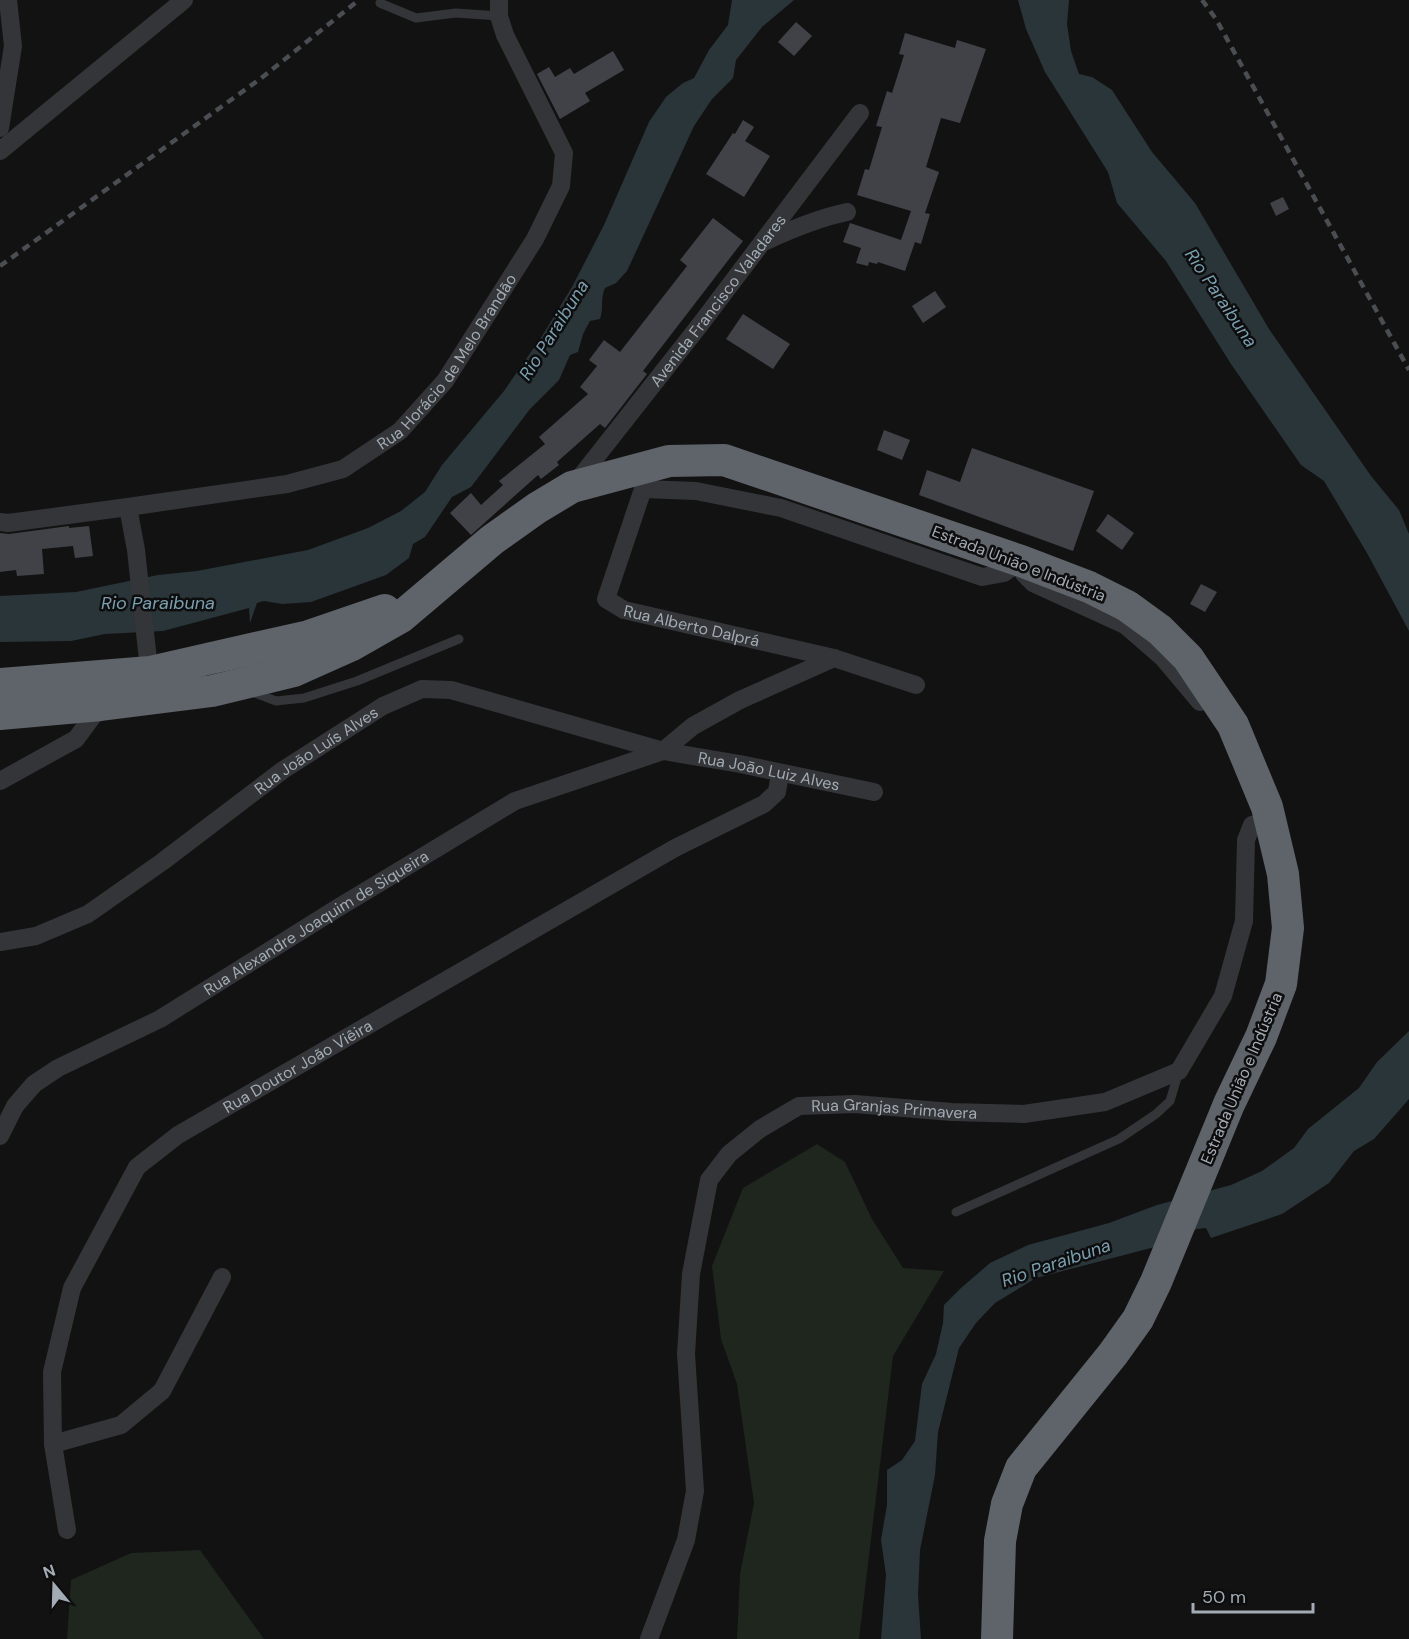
<svg xmlns="http://www.w3.org/2000/svg" width="1409" height="1639" font-family="'DM Sans',sans-serif">
<style>
.green{fill:#1e261e}
.water{fill:#2a3539}
.building{fill:#414247}
.lines{fill:none;stroke-linecap:round;stroke-linejoin:round}
.lane{stroke:#333538;stroke-width:9}
.street{stroke:#333538;stroke-width:18}
.highway{stroke:#5f646a;stroke-width:32}
.rail{stroke:#4a4d51;stroke-width:4.5;stroke-dasharray:8 6;stroke-linecap:butt}
.labels{text-anchor:middle;stroke-width:5;stroke-linejoin:round;paint-order:stroke}
.street-label{font-size:16px;fill:#a3abb4;stroke:#0d0d0e}
.water-label{font-size:18px;font-style:italic;fill:#79a0b0;stroke:#0d0d0e}
</style>
<rect width="100%" height="100%" fill="#121213"/>
<g class="green">
<path d="M817 1144 845 1162 872 1219 903 1268 944 1271 893 1356 859 1639H737L740 1574 754 1503 737 1384 721 1339 712 1266 743 1188Z"/>
<path d="M200 1550 264 1639H67L71 1580 131 1553Z"/>
</g>
<g class="water">
<path d="M732 0H794L762 27 736 60 733 78 712 99 694 126 627 271 616 283 605 288C600 299 604 308 600 319L590 321 583 334 578 352 570 355 559 380 530 409 471 487 452 497 425 537 413 544 409 558 386 575 311 602 282 604 264 601 257 603 250 623 249 608 163 631 105 634 71 641 0 642V596L76 592 158 575 197 571 308 550 368 528 401 511 425 492 442 465 504 391 542 336 572 287 604 225 649 122 666 97 683 83 694 78 709 50 728 25Z"/>
<path d="M1018 0H1069L1067 24 1071 51 1079 74 1092 77 1112 90 1152 152 1195 203 1269 329 1371 476 1399 510 1409 534V631L1367 553 1324 481 1301 465 1231 364 1166 261 1117 203 1108 172 1045 72 1026 29Z"/>
<path d="M1409 1031V1099L1374 1139 1354 1151 1329 1183 1282 1214 1211 1238 1206 1228 1197 1229 1151 1248 1036 1278 995 1303 976 1323 959 1348 938 1432 935 1475 920 1550 918 1595 921 1639H881L886 1575 881 1540 887 1505V1470L902 1460 915 1441 922 1384 936 1354 943 1323 944 1305 961 1288 990 1263 1028 1245 1109 1223 1157 1205 1231 1185 1262 1171 1294 1148 1308 1129 1359 1088 1377 1062Z"/>
</g>
<g class="building">
<path d="M796 22 812 36 794 56 778 42Z"/>
<path d="M905 33 955 48 957 40 986 49 960 123 941 118 926 167 939 172 925 213 930 214 921 244 915 242 905 271 878 262 877 264 869 262 868 266 856 263 861 248 843 242 850 223 901 240 911 211 857 195 865 169 869 170 882 127 876 126 887 91 892 93 904 55 899 54Z"/>
<path d="M613 51 624 70 585 93 590 101 560 119 537 74 549 67 555 77 570 68 574 74Z"/>
<path d="M743 120 754 127 745 141 770 156 744 197 706 174 733 133 735 134Z"/>
<path d="M1283 197 1289 209 1276 216 1270 203Z"/>
<path d="M713 218 743 241 643 371 647 374 605 428 600 424 557 462 559 465 541 479 538 475 471 535 450 513 471 493 481 505 503 485 499 481 545 444 539 437 588 394 580 387 597 366 589 360 604 340 620 352 687 266 680 260Z"/>
<path d="M935 291 946 307 923 323 912 306Z"/>
<path d="M743 314 790 344 773 369 726 339Z"/>
<path d="M884 430 910 440 902 460 877 450Z"/>
<path d="M972 448 1094 491 1073 551 919 495 927 470 960 482Z"/>
<path d="M1108 514 1134 533 1122 550 1096 531Z"/>
<path d="M69 526V528L89 526 93 556 75 558 73 546 42 549 44 574 17 576 16 570 0 572V533L9 534Z"/>
<path d="M1201 584 1217 592 1205 612 1190 604Z"/>
</g>
<g class="lines">
<g class="lane">
<path d="M380 3 416 18 456 13 499 16"/>
<path d="M252 692 276 701 304 698 357 681 459 639"/>
<path d="M956 1212 1119 1139 1156 1114 1170 1101 1179 1071"/>
</g>
<g class="street">
<path d="M0 128 13 46 8 0"/>
<path d="M0 151 184 0"/>
<path d="M766 241C792 229 818 218 847 212"/>
<path id="s1" d="M646 480 606 599 624 610 834 658 916 685"/>
<path id="s2" d="M574 485 699 326 860 113"/>
<path d="M643 489 696 491 781 508 982 577 1004 573 1021 561 1024 574 1033 583 1125 625 1163 658 1200 702"/>
<path d="M0 522 8 523 128 507"/>
<path id="s3" d="M150 678 136 550 128 507 287 484 343 469 400 431 445 381 535 239 561 186 564 153 505 35 499 16V0"/>
<path d="M0 781 76 739 101 705 100 701"/>
<path id="s4" d="M0 942 36 936 88 914 162 862 283 770 383 706 422 689 451 690 663 751 740 764 874 792"/>
<path id="s5" d="M0 1136 15 1106 34 1084 58 1068 160 1019 336 909 515 801 663 751 693 726 740 700 834 658"/>
<path d="M53 1444 121 1425 162 1391 222 1277"/>
<path id="s6" d="M67 1530 53 1444 52 1372 72 1288 137 1167 178 1135 675 848 764 804 777 792 780 773"/>
<path id="s7" d="M649 1639 686 1540 695 1491 686 1354 691 1274 709 1180 729 1154 760 1129 799 1106 855 1104 952 1112 1024 1114 1105 1102 1179 1071 1223 996 1244 921 1246 840 1252 825 1264 822 1273 825"/>
</g>
<g class="highway">
<path d="M0 684 150 672 309 636 385 610"/>
<path d="M0 714 101 705 212 691 294 671 350 646 401 617 492 540 537 508 572 487 669 461 724 460 1021 561 1089 587 1127 606 1160 630 1188 658 1233 725 1267 807 1283 874 1288 928 1281 984 1261 1037 1229 1104 1156 1282 1138 1319 1113 1354 1021 1468 1007 1504 1000 1541 997 1639"/>
</g>
<g class="rail">
<path d="M1202 0 1216 19 1409 370"/>
<path d="M0 266 260 79 359 0"/>
</g>
</g>
<g class="labels">
<g class="street-label">
<text dy="6" stroke="none"><textPath href="#s2" startOffset="234">Avenida Francisco Valadares</textPath></text>
<text dy="6" stroke="none"><textPath href="#s3" startOffset="543">Rua Horácio de Melo Brandão</textPath></text>
<text transform="translate(1019 563) rotate(21)" y="6">Estrada União e Indústria</text>
<text dy="6" stroke="none"><textPath href="#s1" startOffset="216">Rua Alberto Dalprá</textPath></text>
<text dy="6" stroke="none"><textPath href="#s4" startOffset="374">Rua João Luís Alves</textPath></text>
<text dy="6" stroke="none"><textPath href="#s4" startOffset="854">Rua Joāo Luiz Alves</textPath></text>
<text dy="6" stroke="none"><textPath href="#s5" startOffset="388">Rua Alexandre Joaquim de Siqueira</textPath></text>
<text dy="6" stroke="none"><textPath href="#s6" startOffset="573">Rua Doutor João Viêira</textPath></text>
<text transform="translate(1241 1078) rotate(-67)" y="6">Estrada União e Indústria</text>
<text dy="6" stroke="none"><textPath href="#s7" startOffset="682">Rua Granjas Primavera</textPath></text>
</g>
<g class="water-label">
<text transform="translate(1221 298) rotate(56)" y="6">Rio Paraibuna</text>
<text transform="translate(554 330) rotate(-58)" y="6">Rio Paraibuna</text>
<text x="158" y="609">Rio Paraibuna</text>
<text transform="translate(1056 1263) rotate(-19)" y="6">Rio Paraibuna</text>
</g>
</g>
<g transform="translate(54 1585) rotate(341)" stroke="#0d0d0e" stroke-width="4.5" paint-order="stroke">
<path d="M0-4.5L10 22L0 15L-10 22Z" fill="#a3abb4"/>
<text y="-9" font-size="16" font-weight="bold" text-anchor="middle" fill="#a3abb4">N</text>
</g>
<path d="M1193 1603v9h120v-9" fill="none" stroke="#a3abb4" stroke-width="3"/>
<text x="1202" y="1603" font-size="18" fill="#a3abb4" stroke="#0d0d0e" stroke-width="4.5" paint-order="stroke">50 m</text>
</svg>
